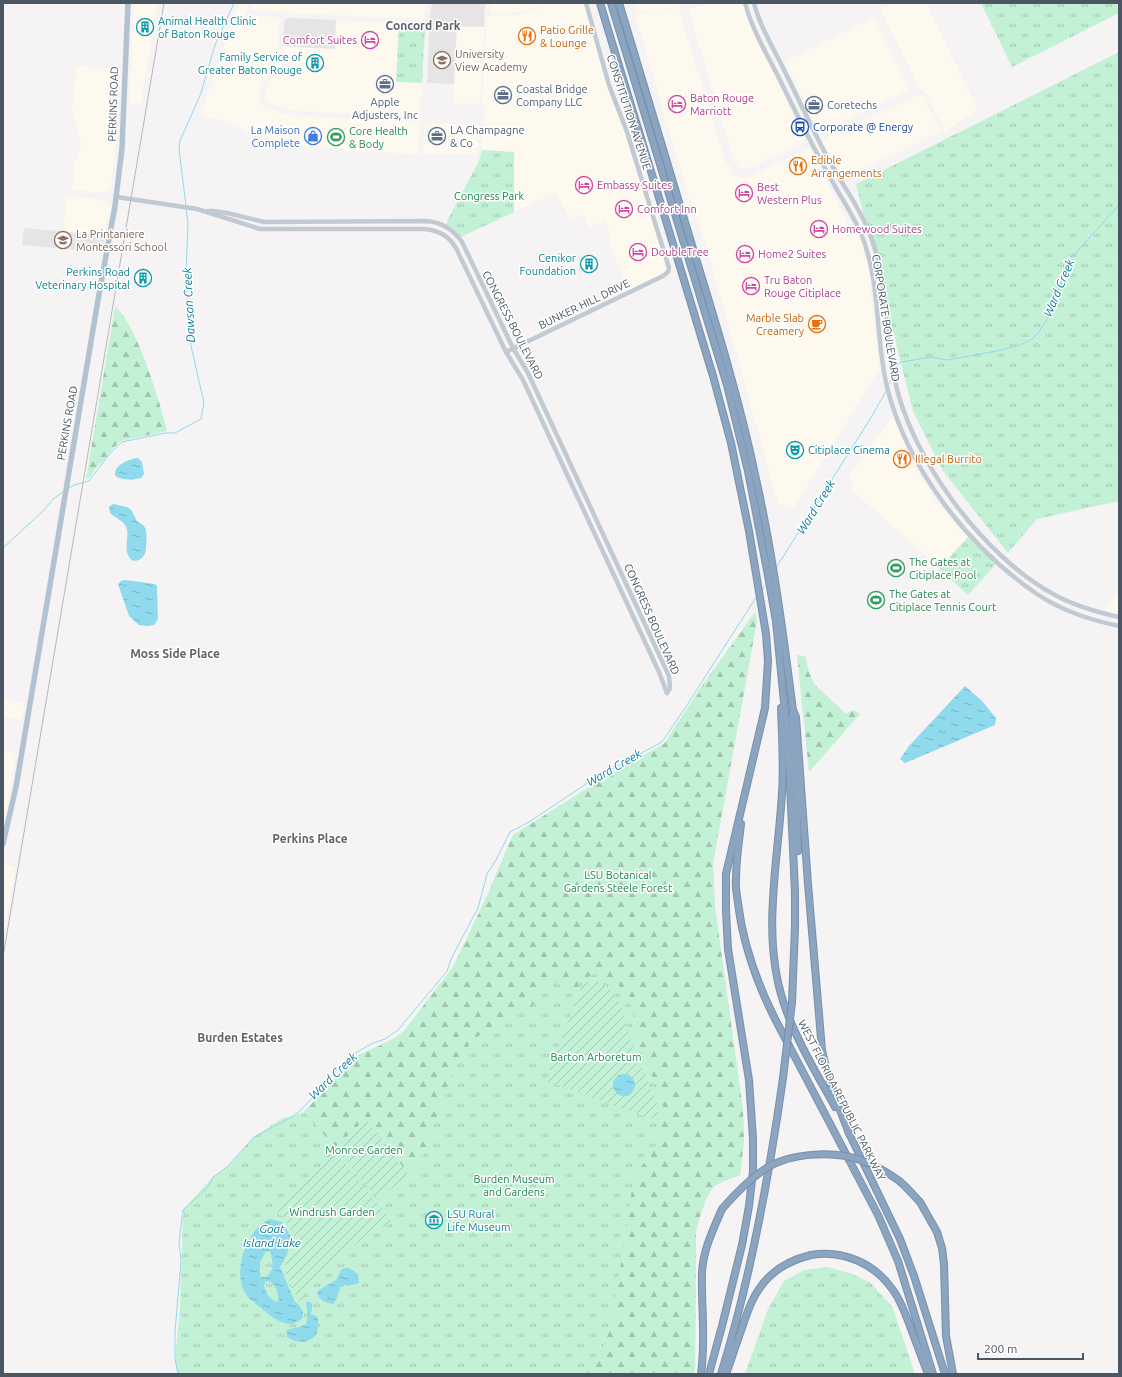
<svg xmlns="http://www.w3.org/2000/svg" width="1122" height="1377" font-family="Ubuntu,sans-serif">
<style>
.commercial{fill:#fdf9ef}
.education{fill:#e6e4e5}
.grass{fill:url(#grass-tufts)}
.forest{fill:url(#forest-firs)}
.garden{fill:url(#garden-furrows)}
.pitch{fill:#c3f1d5}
.water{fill:url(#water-ripples);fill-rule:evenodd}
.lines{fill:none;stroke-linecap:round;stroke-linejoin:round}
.stream{stroke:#90daee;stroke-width:1}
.highway-casing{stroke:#7690ad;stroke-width:8}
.minor{stroke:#c1cad2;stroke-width:4.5}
.major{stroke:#b3c2d1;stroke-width:5.5}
.highway{stroke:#8ba5c1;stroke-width:6}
.rail{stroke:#b5b8bd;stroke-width:1}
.highway-bridge-casing{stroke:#7690ad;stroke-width:8;stroke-linecap:butt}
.highway-bridge{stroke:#8ba5c1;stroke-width:6}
.labels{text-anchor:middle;stroke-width:3;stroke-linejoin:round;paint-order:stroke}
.culture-label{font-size:11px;fill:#0d838f;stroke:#fff;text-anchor:start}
.food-label{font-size:11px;fill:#c56008;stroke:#fff;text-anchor:start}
.hotel-label{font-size:11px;fill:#b23c85;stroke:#fff;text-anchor:start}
.education-label{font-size:11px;fill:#785e54;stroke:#fff;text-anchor:start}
.service-label{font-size:11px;fill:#4e5e75;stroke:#fff;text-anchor:start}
.street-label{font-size:11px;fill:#4a5661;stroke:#fff}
.transit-label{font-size:11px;fill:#164399;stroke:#fff;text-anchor:start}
.shop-label{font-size:11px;fill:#366cbe;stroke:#fff;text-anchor:end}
.leisure-label{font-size:11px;fill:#27864d;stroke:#fff;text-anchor:start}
.park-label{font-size:11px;fill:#17864f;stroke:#fff}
.neighbourhood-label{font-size:12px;font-weight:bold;fill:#5f6368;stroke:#fff}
.water-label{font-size:12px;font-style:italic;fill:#0c7c9b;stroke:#fff}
</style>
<defs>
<pattern id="grass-tufts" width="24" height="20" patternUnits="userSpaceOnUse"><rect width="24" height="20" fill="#c3f1d5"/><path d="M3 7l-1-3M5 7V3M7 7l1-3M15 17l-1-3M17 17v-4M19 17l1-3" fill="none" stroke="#a0c6b0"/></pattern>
<pattern id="forest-firs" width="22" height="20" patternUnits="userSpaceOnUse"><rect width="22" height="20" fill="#c3f1d5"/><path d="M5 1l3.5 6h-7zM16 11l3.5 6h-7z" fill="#a0c6b0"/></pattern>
<pattern id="garden-furrows" width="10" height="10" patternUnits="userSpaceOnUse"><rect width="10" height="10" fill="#c3f1d5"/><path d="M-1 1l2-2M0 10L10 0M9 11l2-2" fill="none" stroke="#a0c6b0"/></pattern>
<pattern id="water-ripples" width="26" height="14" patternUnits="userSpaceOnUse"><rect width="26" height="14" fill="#90daee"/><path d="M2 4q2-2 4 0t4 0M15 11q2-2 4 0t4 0" fill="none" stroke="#78b4c4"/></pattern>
</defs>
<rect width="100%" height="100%" fill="#f5f3f3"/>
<g class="commercial">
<path d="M134 3H158L141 103H129Z"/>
<path d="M239 3H249L244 18 248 19 251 16 276 17 280 20 278 43 259 96 260 102 261 105 281 113 290 115 418 122 420 125 419 154 345 151V148L311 147 291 144 249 133 214 117 211 118 201 114Z"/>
<path d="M253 3H426L425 17 422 20 256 11 252 9Z"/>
<path d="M490 3H548L518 12 506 14 491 13 490 10Z"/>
<path d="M555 3H586L609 85 629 137 669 268 666 274 631 291 610 249 609 230 605 220 590 228 583 214 570 219 556 192 514 212V153L482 150 485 108 482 105 487 15 515 16Z"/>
<path d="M636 3H687L648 13 639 9Z"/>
<path d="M715 3H743L792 113 805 140 801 144 747 169 739 168 733 157 688 9Z"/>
<path d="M893 3H926L978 110 945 132 925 93 919 88 880 9Z"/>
<path d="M678 7 724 156 726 162 732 169 731 173 738 177 743 178 750 177 809 148 850 227 845 238 858 232 863 244V249L868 265 880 371 874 378 794 507 787 508 778 503 707 249 688 195 635 15 641 13 647 14Z"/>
<path d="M874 17 910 89 820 133 785 62Z"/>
<path d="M336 20 399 23 396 82 422 83 419 116 417 117 296 111 284 109 265 101 264 96 282 46 334 49Z"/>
<path d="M457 26 484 27 480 104 453 103Z"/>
<path d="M76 66 115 69 119 73 116 142 111 186 109 190 105 193 88 192 87 191 77 190 76 191H74L72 189 75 172 74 171V166L81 144 72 112 73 100H74Z"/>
<path d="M918 95H923L942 132 842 179 825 149 823 143 826 138Z"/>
<path d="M427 123 477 125 479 129 477 155 423 154 424 126Z"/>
<path d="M66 196 103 200 107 202 110 208 105 235 64 232Z"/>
<path d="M893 415 913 463 924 482 941 508 968 537 939 568 852 490 850 474Z"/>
<path d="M1119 591V615L1106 612V605Z"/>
<path d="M3 699 24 703 22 719 3 717Z"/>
<path d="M3 752 16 753 5 815 3 818Z"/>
<path d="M3 864 15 867 3 941Z"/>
</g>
<g class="education">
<path d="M432 3H485L484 27 457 26 454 84 427 83 430 16Z"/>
<path d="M287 18 336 20 335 49 282 46 285 21Z"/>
<path d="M24 228 105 235 102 252 22 245Z"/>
</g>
<g class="grass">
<path d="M981 3H1119V13L1012 67Z"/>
<path d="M399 23 422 24 425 27 422 83 396 82Z"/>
<path d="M1119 52V501L1037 519 1008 553 943 471 913 411 856 184Z"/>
<path d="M482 150 514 152V212L461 237 447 225V221L479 161Z"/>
<path d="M968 537 996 564 968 595 939 569Z"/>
<path d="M755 612 757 620 713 863 715 907 743 1110 744 1141 740 1175C732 1178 723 1181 716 1185 706 1190 699 1221 696 1232L695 1370 693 1374H178L175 1359 180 1309 183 1210 213 1177 228 1167 254 1137 281 1119 304 1112 354 1058C370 1048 389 1044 404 1031L453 967 487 896 513 835 612 773 664 744 701 687Z"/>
<path d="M827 1267 850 1273 871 1283 893 1308 915 1374H745L768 1309 784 1281 804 1270Z"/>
</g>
<g class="forest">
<path d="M115 307C136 322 161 404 167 431L121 441 111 450 104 460 95 469 90 478 86 479Z"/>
<path d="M755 612 757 620 713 863 715 907 743 1110 744 1141 740 1175C732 1178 723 1181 716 1185 706 1190 699 1221 696 1232L695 1370 693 1374H583L597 1358 602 1351 613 1318 633 1181 635 1176 660 1139 661 1131 663 1100 640 1051 636 1025 629 996 611 978 595 973 579 982 576 992 548 979C544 988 540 999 532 1006 524 1013 514 1015 504 1020 483 1029 468 1043 456 1063L421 1160 409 1175 366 1119 335 1147 304 1112 354 1058C370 1048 389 1044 404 1031L453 967 487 896 513 835 612 773 664 744Z"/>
<path d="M797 655 805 656 809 672 814 684 846 714 854 710 860 714 809 772Z"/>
</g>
<g class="garden">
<path d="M592 979 606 986 620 1003 635 1055 656 1099 658 1110V1121L546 1081 583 982H588Z"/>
<path d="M366 1119 409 1175 378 1199 335 1147Z"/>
<path d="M335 1151 389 1218 391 1223 389 1225 371 1231 308 1285 305 1290 302 1306C297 1296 284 1277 285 1266 286 1261 291 1255 293 1250 297 1235 288 1220 277 1212Z"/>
</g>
<path class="pitch" d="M879 590 886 596 873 609 867 603Z"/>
<g class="water">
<path d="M138 458 142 462 144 474 141 478C133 480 121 481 115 475 114 465 129 459 138 458Z"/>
<path d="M113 504C130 508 129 504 137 521 139 523 143 524 144 526 148 532 146 542 146 548 146 560 132 566 128 555 124 546 130 534 126 527 123 520 115 518 110 513L109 507Z"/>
<path d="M893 561 896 563 899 561 903 565 902 567 904 568 897 576 895 574 894 576 890 571 891 569 888 567Z"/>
<path d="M125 580 155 584 157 586 158 619 154 625 147 626 139 625 129 616 118 584 121 581Z"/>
<path d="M965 686 982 701 996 718 995 725 905 763 900 759 909 746Z"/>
<circle cx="624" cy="1085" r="11"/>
<path d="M270 1219 282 1222 291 1237 287 1255 280 1267 295 1302C301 1306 305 1312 302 1319 287 1331 272 1317 261 1308 255 1303 248 1299 244 1291 233 1269 247 1229 270 1219ZM266 1251H270C273 1261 275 1270 266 1277H260V1262ZM269 1281C276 1285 278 1293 279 1300L277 1302C269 1299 266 1293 264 1286L265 1282Z"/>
<path d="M345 1268H349L358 1274 359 1283 347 1286 343 1284C337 1290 339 1299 333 1304 326 1303 319 1300 317 1293L319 1290 336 1280 341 1270Z"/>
<path d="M306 1302H310L312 1304V1311L310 1314C312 1315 314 1315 316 1316 320 1320 318 1330 316 1335 313 1339 306 1342 302 1342 296 1342 292 1340 287 1337L286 1331C292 1327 300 1328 306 1324L308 1316Z"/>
</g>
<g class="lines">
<g class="stream">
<path d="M186 206 179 149 180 141 201 93 215 45 234 3"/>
<path d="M895 372 898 364 902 362 930 357 947 360 997 351 1020 345 1032 339 1039 332 1051 313 1070 259 1119 205"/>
<path d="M889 384 893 376"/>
<path d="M69 488 74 485 89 481 111 452 122 442 165 433H175L201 419 204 403 189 337 186 274 188 223 186 209"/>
<path d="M3 548 43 511 53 499 63 492"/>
<path d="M776 568 872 416 886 391"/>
<path d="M762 590 767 583"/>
<path d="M178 1374 175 1359V1332L181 1261 179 1242 183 1210 207 1188 213 1177 227 1167 254 1137 292 1117 303 1108 336 1071 352 1055 371 1044 385 1039 398 1030 447 971 452 957 478 908 487 874 496 860 510 832 529 822 595 778 662 742 687 705 757 596"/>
</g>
<g class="highway-casing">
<g id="highway">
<path d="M600 3 713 376 731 443 749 531 766 634 768 661 765 708 726 874V911L728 949 749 1080 753 1139V1171L749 1206 742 1245 722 1326 709 1374"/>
<path d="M611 3 727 385 748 471 767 570 776 621 788 742 795 892V927L792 1002"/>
<path d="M619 3C644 86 669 169 694 252 717 327 740 402 756 479 773 555 783 633 793 710L796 717 808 884 822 1050C828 1079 838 1106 849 1133"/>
<path d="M781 708C782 737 784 765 782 793 778 863 761 936 784 1004 796 1040 817 1074 835 1107"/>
<path d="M793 711 792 717 797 801 798 851"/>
<path d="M741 824C739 842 736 860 736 879 735 887 737 895 738 903 743 945 756 981 775 1019L878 1215 898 1261 933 1374"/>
<path d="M848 1131 900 1239 914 1276 945 1374"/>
<path d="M920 1202 937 1232 942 1248 944 1264 946 1336 953 1374"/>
<path d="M701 1374C706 1340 701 1306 702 1273 703 1250 713 1230 722 1209"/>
<path d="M721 1374C751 1278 769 1177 783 1078"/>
<path d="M726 1374C732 1358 737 1341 743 1325 747 1313 751 1300 759 1289 771 1271 790 1260 811 1255 843 1249 875 1264 893 1290 901 1301 905 1313 910 1326 916 1342 922 1358 928 1374"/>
</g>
</g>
<g class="minor">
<path d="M745 3C752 29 766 53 778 76 795 111 812 145 831 179 841 198 854 216 862 236 881 284 875 337 887 387 907 468 969 548 1037 594 1062 611 1090 620 1119 626"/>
<path d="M754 3C760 27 774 49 785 72 801 104 816 138 834 169 846 190 860 209 869 232 888 277 885 328 894 376 909 456 983 557 1055 595 1075 606 1096 612 1119 617"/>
<path d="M117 197 197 209 260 229H424C439 230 449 236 456 248L506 352 523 380 659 672 667 693"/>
<path d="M208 211H213L227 213 264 222 426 221C442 222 453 229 462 242L513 348 528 373 669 676 670 688 667 693"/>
<path d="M506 352 663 276 668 272 669 268 627 132 609 85 586 3"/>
</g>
<path class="major" d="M3 844 16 787 98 300 115 206 122 148 128 3"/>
<use href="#highway" class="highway"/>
<path class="rail" d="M3 957 164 3"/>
<g class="highway-bridge-casing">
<g id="highway-bridge">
<path d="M783 1078 792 1002"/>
<path d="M722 1209C735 1194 748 1180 765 1169 791 1152 837 1150 866 1162 877 1166 888 1173 898 1180 906 1186 913 1195 920 1202"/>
</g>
</g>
<use href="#highway-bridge" class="highway-bridge"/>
</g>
<defs>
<g id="building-ring" transform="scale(0.9)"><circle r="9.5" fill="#fff" stroke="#0f9aa8" stroke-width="1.5"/><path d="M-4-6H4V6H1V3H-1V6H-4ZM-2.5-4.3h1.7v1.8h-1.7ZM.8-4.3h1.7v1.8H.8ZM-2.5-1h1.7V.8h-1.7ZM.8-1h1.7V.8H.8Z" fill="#0f9aa8"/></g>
<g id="restaurant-ring" transform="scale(0.9)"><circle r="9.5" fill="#fff" stroke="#e8710a" stroke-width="1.5"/><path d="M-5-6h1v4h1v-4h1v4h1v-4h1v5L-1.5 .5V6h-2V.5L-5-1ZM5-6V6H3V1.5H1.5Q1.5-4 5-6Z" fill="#e8710a"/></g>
<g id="hotel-ring" transform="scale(0.9)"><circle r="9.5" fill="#fff" stroke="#d1479c" stroke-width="1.5"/><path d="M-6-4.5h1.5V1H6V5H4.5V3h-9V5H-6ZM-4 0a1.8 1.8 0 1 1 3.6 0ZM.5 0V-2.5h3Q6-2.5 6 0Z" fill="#d1479c"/></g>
<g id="school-ring" transform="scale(0.9)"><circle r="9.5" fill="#fff" stroke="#8d6e63" stroke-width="1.5"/><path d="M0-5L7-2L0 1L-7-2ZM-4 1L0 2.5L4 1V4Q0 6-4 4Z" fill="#8d6e63"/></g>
<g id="office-ring" transform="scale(0.9)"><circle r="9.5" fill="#fff" stroke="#5c6f8a" stroke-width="1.5"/><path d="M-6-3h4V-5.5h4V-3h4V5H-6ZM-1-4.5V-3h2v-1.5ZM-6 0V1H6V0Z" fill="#5c6f8a"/></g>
<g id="bus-ring" transform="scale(0.9)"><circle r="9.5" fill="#fff" stroke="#1a4fb4" stroke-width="1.5"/><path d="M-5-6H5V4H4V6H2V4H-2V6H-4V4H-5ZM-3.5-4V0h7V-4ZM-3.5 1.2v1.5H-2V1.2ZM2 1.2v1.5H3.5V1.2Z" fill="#1a4fb4"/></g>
<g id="shop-ring" transform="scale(0.9)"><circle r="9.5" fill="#fff" stroke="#3f7fe0" stroke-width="1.5"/><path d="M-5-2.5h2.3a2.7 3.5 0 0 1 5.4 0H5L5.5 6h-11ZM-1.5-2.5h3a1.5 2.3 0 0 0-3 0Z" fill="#3f7fe0"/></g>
<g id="stadium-ring" transform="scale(0.9)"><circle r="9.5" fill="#fff" stroke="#2e9e5b" stroke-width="1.5"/><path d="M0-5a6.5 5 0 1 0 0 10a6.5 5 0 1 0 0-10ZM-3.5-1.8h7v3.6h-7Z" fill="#2e9e5b"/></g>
<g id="cafe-ring" transform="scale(0.9)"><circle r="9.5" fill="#fff" stroke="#e8710a" stroke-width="1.5"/><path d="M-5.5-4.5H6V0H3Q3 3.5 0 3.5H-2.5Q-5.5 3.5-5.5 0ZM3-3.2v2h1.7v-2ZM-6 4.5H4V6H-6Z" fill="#e8710a"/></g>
<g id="theatre-ring" transform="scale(0.9)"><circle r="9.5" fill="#fff" stroke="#0f9aa8" stroke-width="1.5"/><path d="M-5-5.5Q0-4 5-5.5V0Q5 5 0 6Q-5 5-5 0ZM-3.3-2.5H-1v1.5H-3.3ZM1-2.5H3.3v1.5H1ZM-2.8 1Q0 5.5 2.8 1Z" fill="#0f9aa8"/></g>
<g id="museum-ring" transform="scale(0.9)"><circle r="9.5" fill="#fff" stroke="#0f9aa8" stroke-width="1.5"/><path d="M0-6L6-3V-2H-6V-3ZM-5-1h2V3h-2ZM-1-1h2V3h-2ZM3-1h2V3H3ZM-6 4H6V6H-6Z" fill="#0f9aa8"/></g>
</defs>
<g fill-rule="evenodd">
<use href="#building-ring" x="145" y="27"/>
<use href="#restaurant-ring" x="527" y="36"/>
<use href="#hotel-ring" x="370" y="40"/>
<use href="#school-ring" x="442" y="60"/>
<use href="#building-ring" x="315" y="63"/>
<use href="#office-ring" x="385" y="84"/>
<use href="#office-ring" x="503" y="95"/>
<use href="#hotel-ring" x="677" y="104"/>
<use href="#office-ring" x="814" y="105"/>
<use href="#bus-ring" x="800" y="127"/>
<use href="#shop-ring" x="313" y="136"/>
<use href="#office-ring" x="437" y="136"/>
<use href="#stadium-ring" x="336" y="137"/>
<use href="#restaurant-ring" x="798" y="166"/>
<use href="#hotel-ring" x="584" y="185"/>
<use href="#hotel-ring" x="744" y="193"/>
<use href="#hotel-ring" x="624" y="209"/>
<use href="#hotel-ring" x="819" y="229"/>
<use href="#school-ring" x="63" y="240"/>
<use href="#hotel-ring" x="638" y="252"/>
<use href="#hotel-ring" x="745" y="254"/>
<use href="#building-ring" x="589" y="264"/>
<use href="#building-ring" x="143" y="278"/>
<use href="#hotel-ring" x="751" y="286"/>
<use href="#cafe-ring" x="817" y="324"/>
<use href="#theatre-ring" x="795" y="450"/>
<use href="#restaurant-ring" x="902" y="459"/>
<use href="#stadium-ring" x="896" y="568"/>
<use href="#stadium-ring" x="876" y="600"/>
<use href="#museum-ring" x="434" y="1220"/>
</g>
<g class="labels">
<g class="culture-label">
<text x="158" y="25">Animal Health Clinic<tspan x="158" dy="13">of Baton Rouge</tspan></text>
<text x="302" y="61" text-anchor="end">Family Service of<tspan x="302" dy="13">Greater Baton Rouge</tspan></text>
<text x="576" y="262" text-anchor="end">Cenikor<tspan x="576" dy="13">Foundation</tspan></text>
<text x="130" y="276" text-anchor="end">Perkins Road<tspan x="130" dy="13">Veterinary Hospital</tspan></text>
<text x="808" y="454">Citiplace Cinema</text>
<text x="447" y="1218">LSU Rural<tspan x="447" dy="13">Life Museum</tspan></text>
</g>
<g class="food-label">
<text x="540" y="34">Patio Grille<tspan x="540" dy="13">&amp; Lounge</tspan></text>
<text x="811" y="164">Edible<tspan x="811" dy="13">Arrangements</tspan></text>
<text x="804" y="322" text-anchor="end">Marble Slab<tspan x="804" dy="13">Creamery</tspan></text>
<text x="915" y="463">Illegal Burrito</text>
</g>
<g class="hotel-label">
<text x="357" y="44" text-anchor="end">Comfort Suites</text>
<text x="690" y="102">Baton Rouge<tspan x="690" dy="13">Marriott</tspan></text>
<text x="597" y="189">Embassy Suites</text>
<text x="757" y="191">Best<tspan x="757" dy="13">Western Plus</tspan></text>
<text x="637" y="213">Comfort Inn</text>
<text x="832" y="233">Homewood Suites</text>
<text x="651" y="256">DoubleTree</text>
<text x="758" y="258">Home2 Suites</text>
<text x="764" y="284">Tru Baton<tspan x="764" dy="13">Rouge Citiplace</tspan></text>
</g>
<g class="education-label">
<text x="455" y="58">University<tspan x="455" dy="13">View Academy</tspan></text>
<text x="76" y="238">La Printaniere<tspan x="76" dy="13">Montessori School</tspan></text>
</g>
<g class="service-label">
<text x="516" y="93">Coastal Bridge<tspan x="516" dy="13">Company LLC</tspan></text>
<text x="385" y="106" text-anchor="middle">Apple<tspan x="385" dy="13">Adjusters, Inc</tspan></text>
<text x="827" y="109">Coretechs</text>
<text x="450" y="134">LA Champagne<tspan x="450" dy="13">&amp; Co</tspan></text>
</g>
<g class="street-label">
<text transform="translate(113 104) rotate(-88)" y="4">PERKINS ROAD</text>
<text transform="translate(629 112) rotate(72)" y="4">CONSTITUTION AVENUE</text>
<text transform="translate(584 304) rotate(-26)" y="4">BUNKER HILL DRIVE</text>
<text transform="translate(886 318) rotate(81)" y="4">CORPORATE BOULEVARD</text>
<text transform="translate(513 325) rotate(63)" y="4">CONGRESS BOULEVARD</text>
<text transform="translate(67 423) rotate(-80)" y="4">PERKINS ROAD</text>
<text transform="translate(652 619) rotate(66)" y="4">CONGRESS BOULEVARD</text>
<text transform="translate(842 1100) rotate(63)" y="4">WEST FLORIDA REPUBLIC PARKWAY</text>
</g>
<g class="transit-label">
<text x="813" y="131">Corporate @ Energy</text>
</g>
<g class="shop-label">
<text x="300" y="134">La Maison<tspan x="300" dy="13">Complete</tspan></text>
</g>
<g class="leisure-label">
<text x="349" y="135">Core Health<tspan x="349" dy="13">&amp; Body</tspan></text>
<text x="909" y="566">The Gates at<tspan x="909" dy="13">Citiplace Pool</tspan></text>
<text x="889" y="598">The Gates at<tspan x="889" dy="13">Citiplace Tennis Court</tspan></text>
</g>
<g class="park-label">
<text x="489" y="200">Congress Park</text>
<text x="618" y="879">LSU Botanical<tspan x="618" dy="13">Gardens Steele Forest</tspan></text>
<text x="596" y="1061">Barton Arboretum</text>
<text x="364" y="1154">Monroe Garden</text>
<text x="514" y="1183">Burden Museum<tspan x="514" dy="13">and Gardens</tspan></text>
<text x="332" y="1216">Windrush Garden</text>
</g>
<g class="neighbourhood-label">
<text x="423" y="30">Concord Park</text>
<text x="175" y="658">Moss Side Place</text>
<text x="310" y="843">Perkins Place</text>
<text x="240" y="1042">Burden Estates</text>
</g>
<g class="water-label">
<text transform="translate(1059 288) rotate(-67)" y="4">Ward Creek</text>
<text transform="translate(189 305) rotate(-93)" y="4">Dawson Creek</text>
<text transform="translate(816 507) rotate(-58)" y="4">Ward Creek</text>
<text transform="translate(614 768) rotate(-30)" y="4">Ward Creek</text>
<text transform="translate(333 1076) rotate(-44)" y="4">Ward Creek</text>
<text x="272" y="1233">Goat<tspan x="272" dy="14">Island Lake</tspan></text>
</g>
</g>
<rect width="1122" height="1377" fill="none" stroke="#4a5661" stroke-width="8"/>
<path d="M978 1353v6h105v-6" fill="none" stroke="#4a5661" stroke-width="2"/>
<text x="984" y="1353" font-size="12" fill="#4a5661" stroke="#ffffff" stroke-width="3" paint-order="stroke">200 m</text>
</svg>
